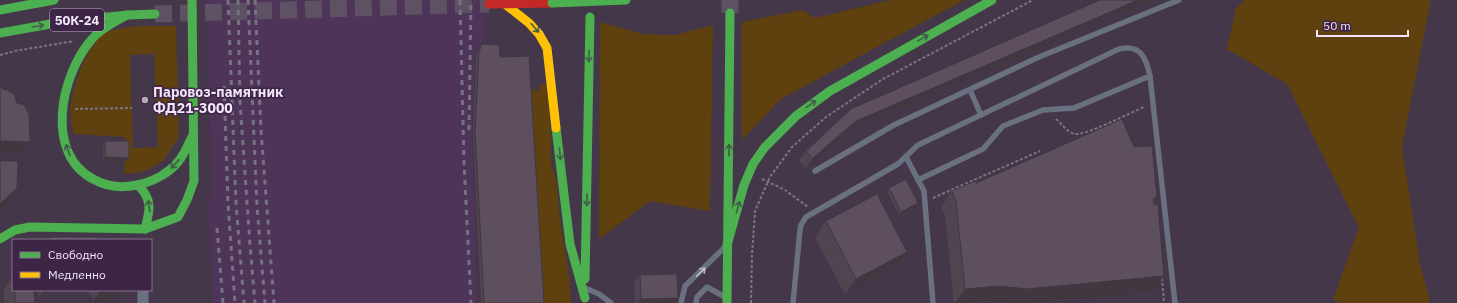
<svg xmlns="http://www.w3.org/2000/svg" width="1457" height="303" font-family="'IBM Plex Sans',sans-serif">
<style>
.built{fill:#4e3458}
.green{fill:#5e410e;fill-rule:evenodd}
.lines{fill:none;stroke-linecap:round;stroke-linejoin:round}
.primary-tunnel{stroke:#5e5163;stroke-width:17;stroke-dasharray:17 8;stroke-linecap:butt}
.path{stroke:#767784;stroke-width:2;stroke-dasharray:3 2;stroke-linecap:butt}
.lane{stroke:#69707f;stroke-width:5.5}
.street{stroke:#69707f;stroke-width:11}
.fast{stroke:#4caf50;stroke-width:9}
.slow{stroke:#ffc107;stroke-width:9}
.jam{stroke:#c62828;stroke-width:9}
.rail{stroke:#757381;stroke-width:3;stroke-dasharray:5 5;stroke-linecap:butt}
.fast-bridge{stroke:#4caf50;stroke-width:9}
.wall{fill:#504450}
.shaded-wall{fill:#413741}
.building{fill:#5d4f5d;stroke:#413741}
.oneway{stroke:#435c4a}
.oneway2{stroke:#c3bbce}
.poi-dot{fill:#b6a7bb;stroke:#3d2546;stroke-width:1.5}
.labels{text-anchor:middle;stroke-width:3;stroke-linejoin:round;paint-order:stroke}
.shield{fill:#3d2546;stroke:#bcabc3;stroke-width:1}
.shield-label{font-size:13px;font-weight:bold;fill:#f3e4f9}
.poi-label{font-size:14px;font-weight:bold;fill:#f3e4f9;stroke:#3d2546;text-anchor:start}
</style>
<rect width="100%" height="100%" fill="#443749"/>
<path class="built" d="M206 0H485L486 34 475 54 472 135 477 303H214L208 200 212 194Z"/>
<g class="green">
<path d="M890 0H964L781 99 742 140V22L803 10 815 18Z"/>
<path d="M1245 0H1431L1402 146 1420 265 1430 300 1429 303H1339L1333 299 1359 228 1287 84 1227 49 1236 8Z"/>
<path d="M600 22 643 34 675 35 713 25 710 211 650 201 599 239Z"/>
<path d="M134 26H176L179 137 163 161 148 170 136 173 124 174 125 137 74 134C72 126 70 117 70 109 73 87 86 44 107 32 113 29 127 28 134 26ZM154 54 158 147 133 148 130 55Z"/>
<path d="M541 83 546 85 550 106 551 163 557 183 559 214 569 275 571 303H542L529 90H539Z"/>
</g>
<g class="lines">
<g class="primary-tunnel">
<path d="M730 0V13"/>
<path d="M155 14 489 4"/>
</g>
<g class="path">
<path d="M0 55 15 51 74 41"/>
<path d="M75 109 132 108"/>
<path d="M1056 119C1061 123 1068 133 1075 134 1085 136 1132 112 1144 107"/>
<path d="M762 179 785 190 808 207"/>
<path d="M933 198 1040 151"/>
<path d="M1162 278 1164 303"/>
<path d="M751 303 752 255 755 211 770 177 792 147 826 117 883 79 1033 0"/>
</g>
<g class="lane">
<path d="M970 90 981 115"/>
<path d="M906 157 924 191 933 303"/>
<path d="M815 171 894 125 1039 57 1179 0"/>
<path d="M918 180 983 149 1003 126 1043 110 1074 108 1150 76"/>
<path d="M585 288 599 294 611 303"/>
<path d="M681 303 685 286 724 248"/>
<path d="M696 303 697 297 707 287 725 297"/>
<path d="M793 303 800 230 801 225 806 217 898 164 918 145 1119 49C1141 44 1146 58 1150 76L1175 303"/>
</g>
<path class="street" d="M143 303V290"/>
<g class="fast">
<path d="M0 10 54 0"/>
<path d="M127 15C115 22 101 28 92 39 61 74 43 155 95 180 108 187 123 188 137 185 152 182 168 174 178 162 185 154 188 144 193 135"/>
<path d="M0 33 67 21 128 15 155 14"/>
<path d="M556 128 570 244 585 298"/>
<path d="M138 185C153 200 150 210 145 229"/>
<path d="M0 239 15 230 30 227 145 229 178 217 187 200 194 181 192 0"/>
<path d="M727 245 744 185 753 164 765 147 796 116 830 91 992 0"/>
<path d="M585 279 590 17"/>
<path d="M727 303 730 13"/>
</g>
<path class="slow" d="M505 4 529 23 539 34 547 48 556 128"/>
<path class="jam" d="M489 4 552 3"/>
<g class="rail">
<path d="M228 0 236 203 244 303"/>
<path d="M238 0 240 102 250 245 255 303"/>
<path d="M248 0 257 206 265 303"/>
<path d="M255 0 261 130 274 303"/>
<path d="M460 0 464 162 471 303"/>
<path d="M224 86 228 203 235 303"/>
<path d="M469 130 471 0"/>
<path d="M217 228 223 303"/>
</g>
<path class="fast-bridge" d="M552 3 626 0"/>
</g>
<g class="wall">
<path d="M1100 0H1154L849 131 806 168 799 161 806 151Z"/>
<path d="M482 44 500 57 544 303H481L473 134 476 55Z"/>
<path d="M105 141 127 161 103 160V144Z"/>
<path d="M1134 147 1157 197 1153 202 1164 276 1153 292 1033 303H1002L987 301 968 303H954L945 217 941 207 952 191 976 183Z"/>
<path d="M889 188 918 203 916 206 899 215 887 191Z"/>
<path d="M826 221 907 252 896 267 845 295 815 237Z"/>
<path d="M640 275 678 298 675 303H635L634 283Z"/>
<path d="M13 276V290H45L39 296 37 294 34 296 35 303H4V289Z"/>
<path d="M85 290H122L115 300H105L103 303 93 301 92 297Z"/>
</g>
<g class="shaded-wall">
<path d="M1138 0H1154L849 131 806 168 813 158 856 121Z"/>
<path d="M0 141 30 142 23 152H0Z"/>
<path d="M105 157 129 158 127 161 103 160Z"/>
<path d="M17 188 6 204 0 210V204Z"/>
<path d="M918 203 916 206 899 215 901 212Z"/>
<path d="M907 252 896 267 845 295 856 279Z"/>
<path d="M1164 276 1153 292 1033 303H1002L987 301 968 303H955L965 289 998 286Z"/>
<path d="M36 290H40L37 294 28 303 34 292Z"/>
<path d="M44 290H45L39 296Z"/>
<path d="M101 290H122L115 300H105L103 303 93 301Z"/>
<path d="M678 298 675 303H638L641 299Z"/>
</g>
<g class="building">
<path d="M1100 0H1138L856 121 813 158 806 151 851 109Z"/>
<path d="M482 44 499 45 500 57 529 56 544 303H484L475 131 479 52Z"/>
<path d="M0 83 2 89 7 90 14 94 17 103 24 105 29 114 30 142 0 141Z"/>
<path d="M1122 119 1134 147 1152 146 1157 197 1154 198 1153 201 1154 204 1158 205 1164 276 1027 289 998 286 965 289 956 202 952 191 975 181 976 183Z"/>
<path d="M105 141H129V158L105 157Z"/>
<path d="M0 161H18L17 188 0 204Z"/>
<path d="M906 179 918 203 901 212 889 188Z"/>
<path d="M877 194 907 252 856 279 826 221Z"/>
<path d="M51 237H96L99 240H48Z"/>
<path d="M677 274 678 298 641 299 640 275Z"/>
<path d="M15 290H36L34 292 35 303H15Z"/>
</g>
<defs><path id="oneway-shaft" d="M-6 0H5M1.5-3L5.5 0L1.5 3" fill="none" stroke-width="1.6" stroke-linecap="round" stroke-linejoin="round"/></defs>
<g class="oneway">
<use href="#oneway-shaft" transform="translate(38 26) rotate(-9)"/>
<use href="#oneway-shaft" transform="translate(535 28) rotate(48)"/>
<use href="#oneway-shaft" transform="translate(923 38) rotate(-29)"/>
<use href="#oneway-shaft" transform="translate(589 56) rotate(91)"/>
<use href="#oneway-shaft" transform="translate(811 104) rotate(-36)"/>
<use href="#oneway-shaft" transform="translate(68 150) rotate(-109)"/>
<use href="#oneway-shaft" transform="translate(729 150) rotate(-89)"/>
<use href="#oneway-shaft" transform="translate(560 154) rotate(84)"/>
<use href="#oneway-shaft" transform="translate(175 164) rotate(133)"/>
<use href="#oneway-shaft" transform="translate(587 200) rotate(91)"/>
<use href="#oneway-shaft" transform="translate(149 206) rotate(-99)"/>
<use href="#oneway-shaft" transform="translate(738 207) rotate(-75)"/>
</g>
<use class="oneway2" href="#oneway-shaft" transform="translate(701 272) rotate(-44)"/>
<circle class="poi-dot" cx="145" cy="100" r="4"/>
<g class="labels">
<rect class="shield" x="50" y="9" width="54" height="22" rx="3"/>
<g class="shield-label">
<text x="77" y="25">50К-24</text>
</g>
<g class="poi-label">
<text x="153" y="97">Паровоз-памятник<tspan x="153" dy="16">ФД21-3000</tspan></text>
</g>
</g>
<rect x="12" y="239" width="140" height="52" fill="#3d2546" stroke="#86718e"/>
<rect x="20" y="252" width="20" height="6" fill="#4caf50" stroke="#86718e"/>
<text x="48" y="259" font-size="12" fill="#f3e4f9">Свободно</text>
<rect x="20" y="272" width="20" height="6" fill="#ffc107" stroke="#86718e"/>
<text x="48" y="279" font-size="12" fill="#f3e4f9">Медленно</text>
<path d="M1317 30v6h91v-6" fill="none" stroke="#f3e4f9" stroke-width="2"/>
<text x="1323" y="30" font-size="12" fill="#f3e4f9" stroke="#3d2546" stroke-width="3" paint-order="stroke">50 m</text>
</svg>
